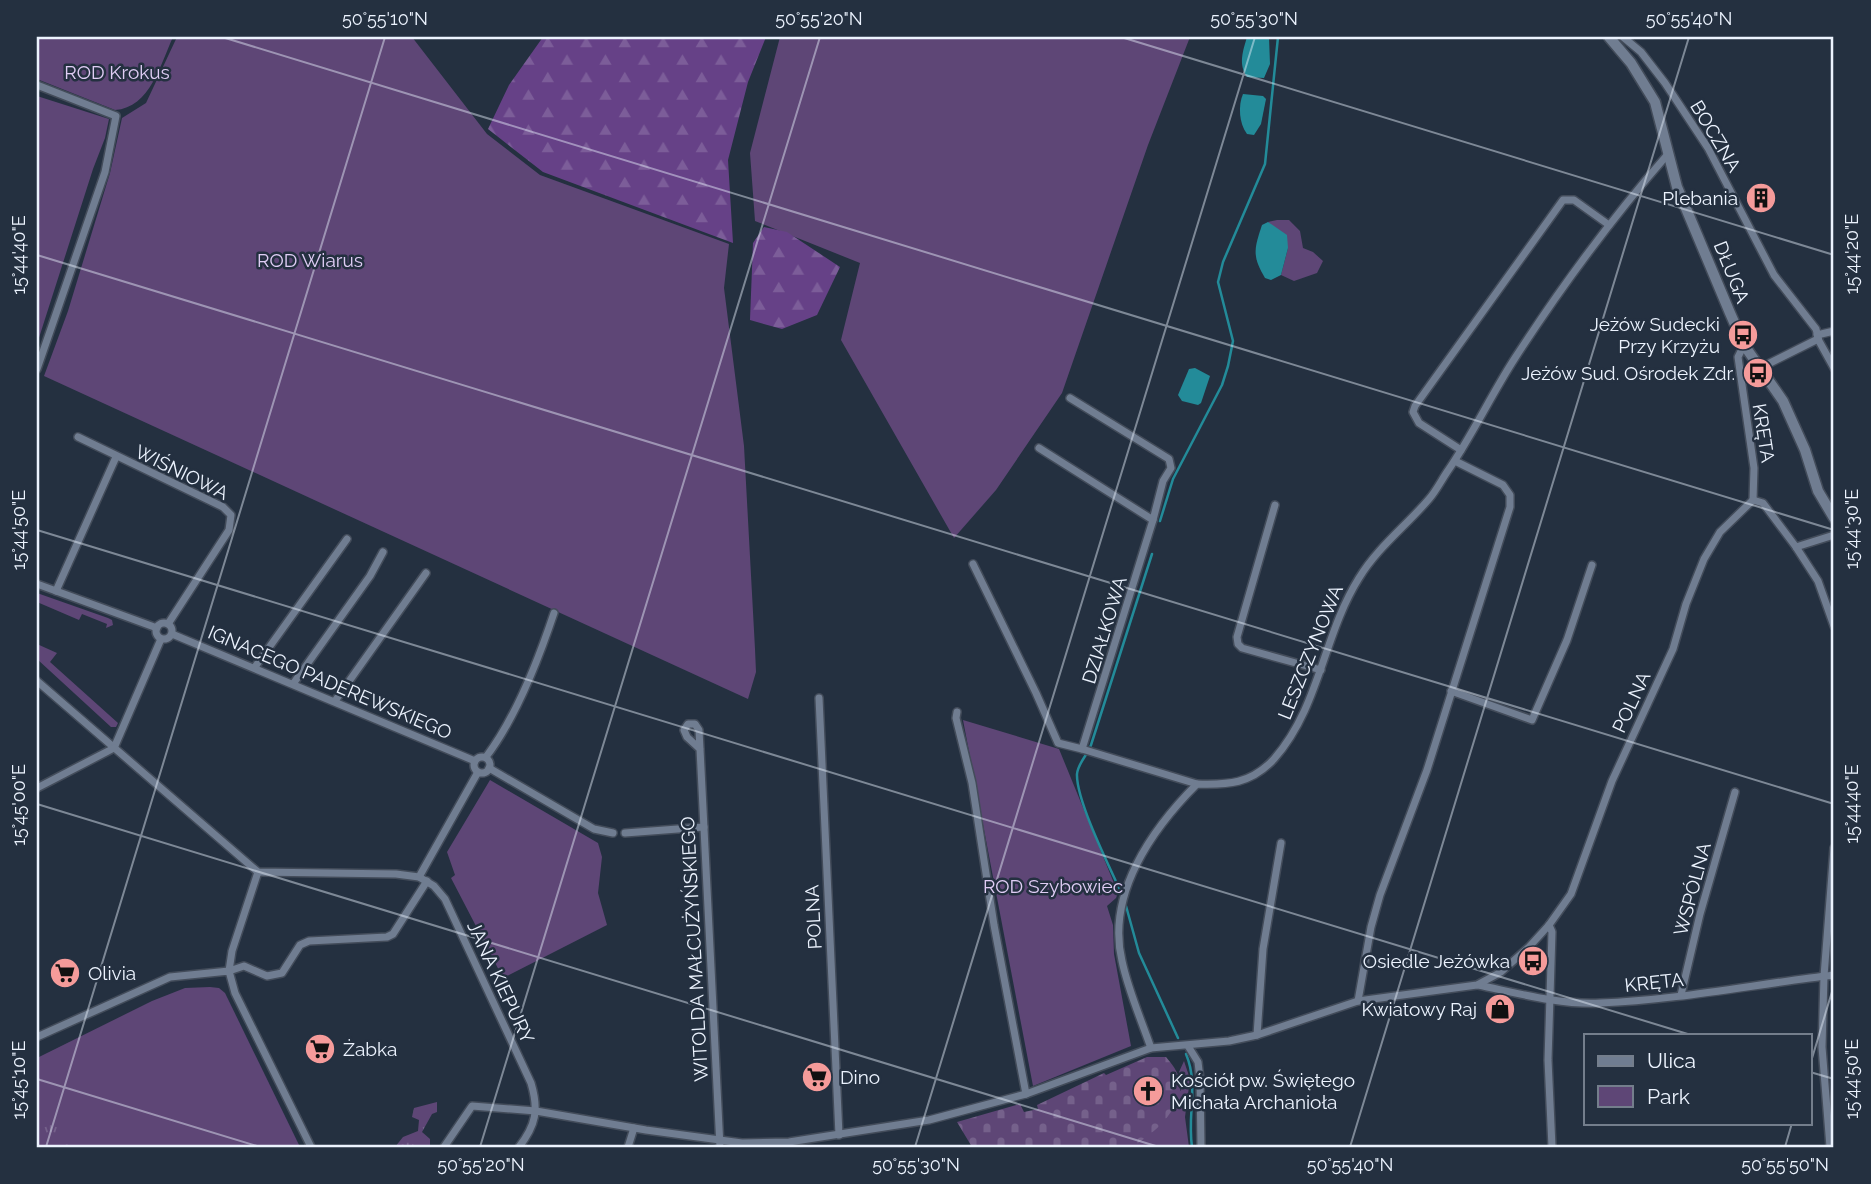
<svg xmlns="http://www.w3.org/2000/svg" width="1871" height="1184" font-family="Raleway,sans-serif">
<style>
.green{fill:#5e4676}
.forest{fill:url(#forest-firs)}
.cemetery{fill:url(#cemetery-stones)}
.park{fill:url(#park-tufts)}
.water{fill:#238b99}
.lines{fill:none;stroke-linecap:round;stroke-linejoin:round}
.stream{stroke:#238b99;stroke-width:2.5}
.street-casing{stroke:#434c5a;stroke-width:10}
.secondary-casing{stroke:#434c5a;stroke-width:13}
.street{stroke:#707d91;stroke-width:7}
.secondary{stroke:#707d91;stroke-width:10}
.ticks{fill:none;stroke:#ecf3fe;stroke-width:2;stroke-opacity:0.45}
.labels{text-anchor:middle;stroke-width:5;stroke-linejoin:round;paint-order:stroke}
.park-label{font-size:19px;fill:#e0cdf5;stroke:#243040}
.street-label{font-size:19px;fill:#ecf3fe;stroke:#243040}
.poi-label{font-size:19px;fill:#ecf3fe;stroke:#243040;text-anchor:end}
.neatline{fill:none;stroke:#ecf3fe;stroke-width:2.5}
.ticks-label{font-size:18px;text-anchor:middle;fill:#ecf3fe}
</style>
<defs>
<pattern id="forest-firs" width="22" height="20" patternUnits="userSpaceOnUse" patternTransform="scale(1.75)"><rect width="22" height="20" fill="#664187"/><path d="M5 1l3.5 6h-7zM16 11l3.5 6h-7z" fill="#7c5d99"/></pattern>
<pattern id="cemetery-stones" width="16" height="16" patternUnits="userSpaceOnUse" patternTransform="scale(1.75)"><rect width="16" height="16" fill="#5e4676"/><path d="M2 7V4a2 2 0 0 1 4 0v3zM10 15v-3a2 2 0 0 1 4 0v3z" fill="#75618b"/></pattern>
<pattern id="park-tufts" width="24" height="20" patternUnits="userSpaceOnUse" patternTransform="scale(1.75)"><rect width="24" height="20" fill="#5e4676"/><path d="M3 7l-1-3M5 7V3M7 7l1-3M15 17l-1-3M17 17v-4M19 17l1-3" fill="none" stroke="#75618b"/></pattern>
</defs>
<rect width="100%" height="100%" fill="#243040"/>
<g class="green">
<path d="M37 37H173C161 63 150 108 115 110L37 79Z"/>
<path d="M177 37H412L487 134 540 175 729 244 724 288 744 446 755 649 756 672 748 699 44 376 68 311 110 173 122 118 146 103Z"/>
<path d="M780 37H1190L1148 145 1062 393 996 490 954 538 841 340 860 263 755 221 750 153Z"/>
<path d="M37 96 109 119 105 138 93 169 37 344Z"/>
<path d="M1277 220H1289L1300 231 1303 248 1313 252 1323 261 1317 273 1294 281 1281 275 1288 248 1268 222Z"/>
<path d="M37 593 108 618 112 620 113 625 106 628 107 624 82 614 79 620 37 602Z"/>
<path d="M37 644 57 653 50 662 118 723 116 727H111L37 659Z"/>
<path d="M963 720 1059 749 1118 893 1116 898 1107 906 1113 925 1114 954 1131 1046 1033 1086Z"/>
<path d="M490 780 598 843 602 857 598 893 607 925 503 978 451 878 455 875 447 852Z"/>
<path d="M210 987 219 988 225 993 300 1147H37V1058L152 1001 185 988Z"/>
<path d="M1184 1061 1190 1079 1185 1117 1189 1147H1132L1181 1090 1179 1072Z"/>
</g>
<g class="forest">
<path d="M543 37H766L748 82 728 160 733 243 543 172 488 129 509 85Z"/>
<path d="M764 227 787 232 840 267 817 315 782 329 750 320 753 243Z"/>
</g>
<path class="cemetery" d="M1147 1057H1166C1179 1072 1186 1085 1175 1105 1167 1121 1149 1137 1133 1146 1125 1151 992 1147 972 1147L957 1122 1020 1104 1024 1112 1038 1109 1037 1105 1104 1073 1106 1075Z"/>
<g class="park">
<path d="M437 1102V1112L432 1114 422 1132 430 1139V1147H395L403 1137 418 1131 419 1120 412 1117 414 1108Z"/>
<path d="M57 1117 71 1147H37V1125Z"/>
</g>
<g class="water">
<path d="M1247 37H1269L1270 64 1264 78 1247 77C1238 64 1243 51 1247 37Z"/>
<path d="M1243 94 1263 96 1266 99 1261 124 1254 135 1247 134C1239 124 1238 105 1243 94Z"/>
<path d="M1268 222 1287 235 1288 248 1281 275 1271 280 1265 278C1252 256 1254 249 1262 225Z"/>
<path d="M1195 368 1210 376 1201 403 1198 405 1182 401 1178 395 1189 369Z"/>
</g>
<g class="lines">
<g class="stream">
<path d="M1160 521 1173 479 1222 385 1228 366 1233 341 1218 282 1223 262 1265 164 1278 37"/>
<path d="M1121 892C1109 866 1076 800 1077 774 1078 763 1087 756 1091 745L1152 554"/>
<path d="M1126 906 1139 953 1178 1038"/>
<path d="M1186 1054C1199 1085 1187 1114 1192 1147"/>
</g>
<g class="street-casing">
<g id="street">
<path d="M1623 37 1641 52 1665 83 1708 148 1774 275 1816 329 1819 341 1834 368"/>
<path d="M37 85 116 116 105 172 37 369"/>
<path d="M1817 335 1834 331"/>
<path d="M1744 345 1738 357 1754 468 1753 500"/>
<path d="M1760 368 1818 339"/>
<path d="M1070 398 1169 459 1171 468 1163 481 1153 520"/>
<path d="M78 437 223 507 231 515 229 530 168 624"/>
<path d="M1039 448 1153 520 1082 749"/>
<path d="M1461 450 1419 423 1413 412 1415 406 1563 200H1574L1609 225"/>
<path d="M1753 500 1763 503 1796 547 1818 581 1834 626"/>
<path d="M1275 505 1237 637 1238 644 1242 648 1321 670"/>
<path d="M1796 547 1834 535"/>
<path d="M973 564 1036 693 1058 743 1082 749 1197 784"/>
<path d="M37 584 157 628"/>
<path d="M56 591 116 457"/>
<circle cx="164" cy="631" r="8"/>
<path d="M172 634 475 761"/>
<path d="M255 667 347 539"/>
<path d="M37 681 258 872 396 874 419 877 434 886 445 899 531 1083C539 1110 536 1125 519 1147"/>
<path d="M293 684 370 576 383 552"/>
<path d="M1451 691 1532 720 1567 640 1592 565"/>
<path d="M819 698 839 1135"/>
<path d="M335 701 426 573"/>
<path d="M957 712 956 718 972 783 994 925 1026 1094"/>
<path d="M114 748 161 639"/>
<path d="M700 749 687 737 684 730 688 724H695L699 730 700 749 720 1147"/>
<path d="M486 757C515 719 539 658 554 613"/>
<circle cx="482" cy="765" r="8"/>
<path d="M489 768 594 829 613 833"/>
<path d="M37 788 114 748"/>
<path d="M625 833 704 827"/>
<path d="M258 872 232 951 229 971 244 966 267 976 282 973 300 945 309 941 387 937 393 934 427 881"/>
<path d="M419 877 478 772"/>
<path d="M1549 925 1552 932 1548 1060 1552 1147"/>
<path d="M1478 985C1517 993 1560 1005 1600 1003 1678 1000 1756 984 1834 975"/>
<path d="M1681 995 1700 914 1735 792"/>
<path d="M1358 1001 1371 927 1380 895 1427 770 1510 507V495L1503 485 1455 461"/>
<path d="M1257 1035 1263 949 1281 843"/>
<path d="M37 1037 170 977 229 971 235 993 311 1147"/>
<path d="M1188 1046 1198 1062 1200 1079 1201 1147"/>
<path d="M1151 1048C1141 1019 1128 990 1122 961 1106 894 1152 829 1197 784 1228 785 1251 784 1274 759 1320 707 1323 635 1359 578 1378 547 1406 526 1429 499 1436 491 1441 481 1447 472 1472 436 1491 395 1515 358 1561 287 1612 218 1668 154"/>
<path d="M444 1147 472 1106 536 1111 646 1130 742 1143 789 1142 929 1120 1026 1094 1151 1048 1229 1041 1257 1035 1358 1001 1477 985 1501 972 1529 947 1549 925 1571 894 1612 781 1673 649 1686 604 1704 559 1720 532 1753 500"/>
<path d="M628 1147 634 1128"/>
<path d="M1830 1147 1822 1047 1824 976 1834 848"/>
</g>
</g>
<g class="secondary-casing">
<path id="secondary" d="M1609 37 1631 63 1655 102 1677 187 1730 313 1744 345 1783 401 1805 450 1818 491 1834 518"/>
</g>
<use href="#street" class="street"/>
<use href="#secondary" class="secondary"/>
</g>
<path class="ticks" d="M222 37 1834 530M1121 37 1834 255M37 255 1834 804M37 530 1691 1035M37 804 1159 1147M1810 1065 1834 985M1810 1072 1834 1079M37 1079 260 1147M46 1147 385 37M480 1147 820 37M915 1147 1255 37M1350 1147 1689 37M1785 1147 1792 1123"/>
<defs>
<g id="building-disc" transform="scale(1.575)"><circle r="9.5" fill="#f59b9a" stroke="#243040"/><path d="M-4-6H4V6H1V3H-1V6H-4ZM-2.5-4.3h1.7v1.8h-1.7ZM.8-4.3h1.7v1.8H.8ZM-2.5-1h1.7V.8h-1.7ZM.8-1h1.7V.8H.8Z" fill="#111"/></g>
<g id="bus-disc" transform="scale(1.575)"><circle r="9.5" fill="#f59b9a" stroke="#243040"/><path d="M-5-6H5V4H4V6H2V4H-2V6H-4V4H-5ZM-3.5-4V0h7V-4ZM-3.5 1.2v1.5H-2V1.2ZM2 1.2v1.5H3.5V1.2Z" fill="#111"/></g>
<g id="supermarket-disc" transform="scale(1.575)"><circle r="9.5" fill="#f59b9a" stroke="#243040"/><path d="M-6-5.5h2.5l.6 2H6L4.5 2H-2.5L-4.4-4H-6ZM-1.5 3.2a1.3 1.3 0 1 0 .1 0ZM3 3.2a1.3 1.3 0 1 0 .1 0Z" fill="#111"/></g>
<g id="shop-disc" transform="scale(1.575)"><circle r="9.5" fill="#f59b9a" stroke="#243040"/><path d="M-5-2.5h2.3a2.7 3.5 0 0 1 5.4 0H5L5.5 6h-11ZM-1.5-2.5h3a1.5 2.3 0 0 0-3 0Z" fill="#111"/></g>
<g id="church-disc" transform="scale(1.575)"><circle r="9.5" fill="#f59b9a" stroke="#243040"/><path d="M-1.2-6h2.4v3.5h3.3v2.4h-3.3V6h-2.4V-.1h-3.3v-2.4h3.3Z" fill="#111"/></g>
</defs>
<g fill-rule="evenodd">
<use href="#building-disc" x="1761" y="198"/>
<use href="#bus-disc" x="1743" y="335"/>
<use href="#bus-disc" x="1758" y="373"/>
<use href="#bus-disc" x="1533" y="961"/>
<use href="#supermarket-disc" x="65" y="973"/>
<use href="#shop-disc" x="1500" y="1009"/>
<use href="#supermarket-disc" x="320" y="1049"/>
<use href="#supermarket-disc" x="817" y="1077"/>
<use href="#church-disc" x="1148" y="1091"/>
</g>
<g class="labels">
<g class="park-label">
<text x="117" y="79">ROD Krokus</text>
<text x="310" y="267">ROD Wiarus</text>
<text x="1053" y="893">ROD Szybowiec</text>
</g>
<g class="street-label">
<text transform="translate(1716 136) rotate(59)" y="7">BOCZNA</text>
<text transform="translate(1732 272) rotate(68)" y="7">DŁUGA</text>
<text transform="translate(1764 433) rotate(81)" y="7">KRĘTA</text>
<text transform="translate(182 472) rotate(26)" y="7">WIŚNIOWA</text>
<text transform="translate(1104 630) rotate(-73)" y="7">DZIAŁKOWA</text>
<text transform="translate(1310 652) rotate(-68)" y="7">LESZCZYNOWA</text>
<text transform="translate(330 682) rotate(23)" y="7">IGNACEGO PADEREWSKIEGO</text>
<text transform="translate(1631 702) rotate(-65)" y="7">POLNA</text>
<text transform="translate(1692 889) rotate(-75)" y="7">WSPÓLNA</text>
<text transform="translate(813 917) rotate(-93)" y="7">POLNA</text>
<text transform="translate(694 949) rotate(-93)" y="7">WITOLDA MAŁCUŻYŃSKIEGO</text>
<text transform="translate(501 982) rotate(65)" y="7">JANA KIEPURY</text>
<text transform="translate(1654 982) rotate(-6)" y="7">KRĘTA</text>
</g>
<g class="poi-label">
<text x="1738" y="205">Plebania</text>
<text x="1720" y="331">Jeżów Sudecki<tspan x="1720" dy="22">Przy Krzyżu</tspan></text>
<text x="1735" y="380">Jeżów Sud. Ośrodek Zdr.</text>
<text x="1510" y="968">Osiedle Jeżówka</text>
<text x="88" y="980" text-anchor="start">Olivia</text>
<text x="1477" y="1016">Kwiatowy Raj</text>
<text x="343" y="1056" text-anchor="start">Żabka</text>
<text x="840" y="1084" text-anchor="start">Dino</text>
<text x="1171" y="1087" text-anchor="start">Kościół pw. Świętego<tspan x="1171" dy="22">Michała Archanioła</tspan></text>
</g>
</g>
<rect width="1871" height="1184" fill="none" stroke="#243040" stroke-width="77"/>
<rect x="1584" y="1034" width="228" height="91" fill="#243040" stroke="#747e8c" stroke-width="2"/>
<rect x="1598" y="1056" width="35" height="10" fill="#707d91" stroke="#747e8c" stroke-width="2"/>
<text x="1647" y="1068" font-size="21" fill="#ecf3fe">Ulica</text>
<rect x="1598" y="1086" width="35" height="21" fill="#5e4676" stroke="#747e8c" stroke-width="2"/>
<text x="1647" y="1104" font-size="21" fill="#ecf3fe">Park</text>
<rect x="38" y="38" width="1794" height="1108" class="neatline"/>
<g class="ticks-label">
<text x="385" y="25">50°55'10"N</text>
<text x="819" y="25">50°55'20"N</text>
<text x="1254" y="25">50°55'30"N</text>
<text x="1689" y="25">50°55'40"N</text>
<text transform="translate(1852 254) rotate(-90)" y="6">15°44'20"E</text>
<text transform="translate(19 255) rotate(-90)" y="6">15°44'40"E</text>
<text transform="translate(1852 529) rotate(-90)" y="6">15°44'30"E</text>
<text transform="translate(19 530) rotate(-90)" y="6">15°44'50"E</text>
<text transform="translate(1852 804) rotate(-90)" y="6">15°44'40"E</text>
<text transform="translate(19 805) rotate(-90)" y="6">15°45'00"E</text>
<text transform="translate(1852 1079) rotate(-90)" y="6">15°44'50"E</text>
<text transform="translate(19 1080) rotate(-90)" y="6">15°45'10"E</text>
<text x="481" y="1171">50°55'20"N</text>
<text x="916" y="1171">50°55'30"N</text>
<text x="1350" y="1171">50°55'40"N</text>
<text x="1785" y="1171">50°55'50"N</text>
</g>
</svg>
